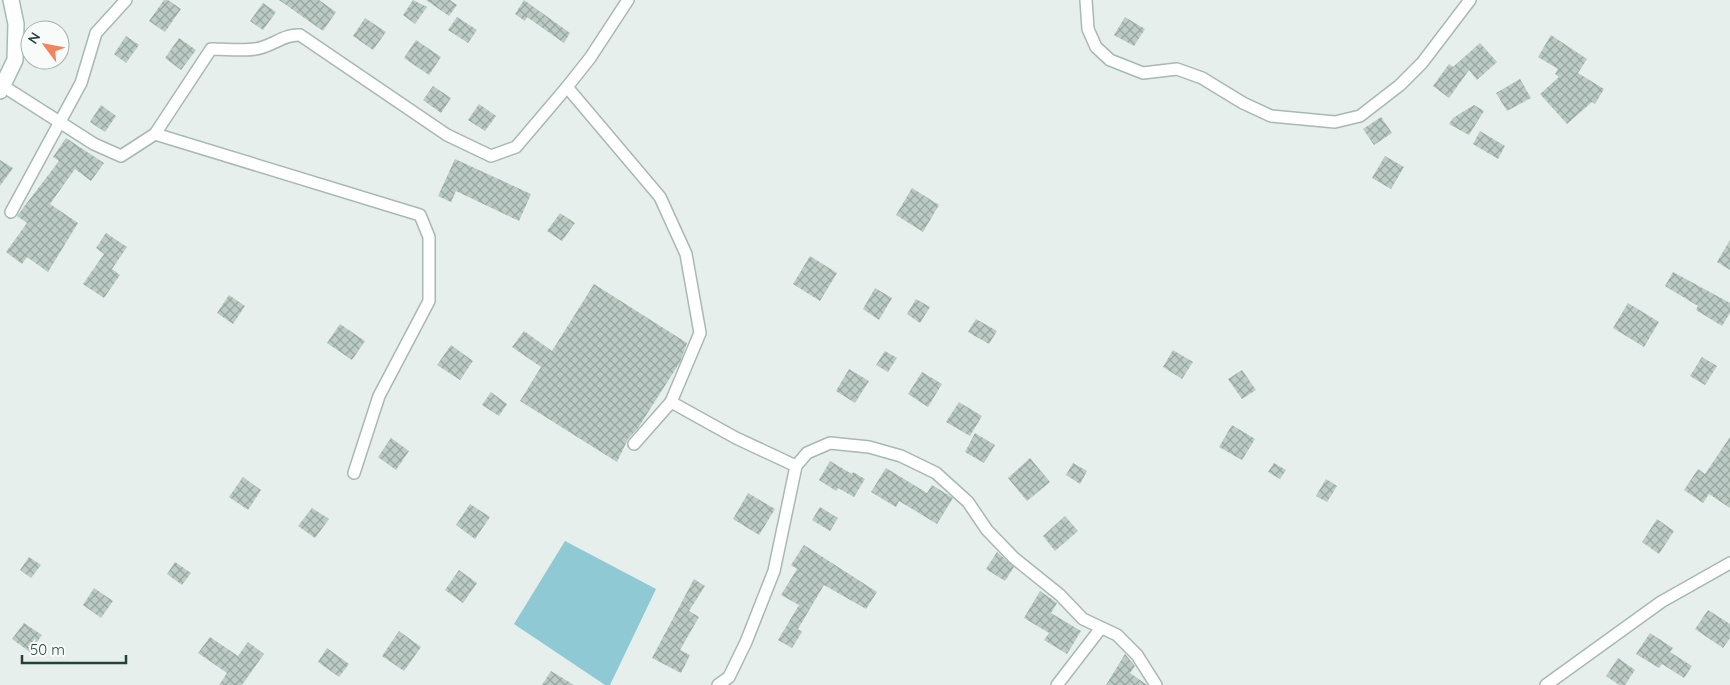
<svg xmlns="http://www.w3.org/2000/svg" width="1730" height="685" font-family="Quicksand,sans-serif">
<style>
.water{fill:#8ec9d4}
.building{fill:url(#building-cross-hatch)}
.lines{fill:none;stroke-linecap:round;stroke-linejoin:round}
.street-casing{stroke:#a8b8b2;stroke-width:14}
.secondary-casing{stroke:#a4bbb3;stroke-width:18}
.street{stroke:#fff;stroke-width:11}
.secondary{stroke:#fff;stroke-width:15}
</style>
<defs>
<pattern id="building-cross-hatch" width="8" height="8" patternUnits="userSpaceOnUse" patternTransform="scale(1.25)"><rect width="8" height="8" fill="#bbcac4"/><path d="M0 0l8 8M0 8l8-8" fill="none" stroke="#98a6a0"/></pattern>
</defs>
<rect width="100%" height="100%" fill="#e6efeb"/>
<path class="water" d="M565 541 656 589 610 685H605L514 624Z"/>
<g class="building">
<path d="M164 0H168L181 9 165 32 149 21Z"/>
<path d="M279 0H319L336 12 323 31Z"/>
<path d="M413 0 427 7 415 24 403 15Z"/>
<path d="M426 0H450L457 5 449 16Z"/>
<path d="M524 0 570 33 564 43 527 17 525 21 515 14Z"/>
<path d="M263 3 276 12 263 30 250 21Z"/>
<path d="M457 17 477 30 468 43 448 30Z"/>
<path d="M1125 17 1145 29 1134 46 1114 35Z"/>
<path d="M365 18 386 32 373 50 353 36Z"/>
<path d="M1551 35 1587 59 1578 73 1604 89 1595 104 1592 102 1567 124 1540 94 1559 77 1555 74 1558 69 1538 57Z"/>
<path d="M126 36 139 45 126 63 114 54Z"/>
<path d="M179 38 196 50 181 70 165 58Z"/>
<path d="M416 40 441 57 429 75 404 58Z"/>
<path d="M1480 43 1497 62 1477 80 1469 70 1449 98 1433 86 1449 64 1453 67Z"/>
<path d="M1520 79 1531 98 1507 111 1496 93Z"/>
<path d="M433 86 451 98 441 113 423 100Z"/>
<path d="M479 104 496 116 485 131 468 120Z"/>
<path d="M101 105 116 116 105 132 90 122Z"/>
<path d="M1474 105 1484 111 1469 135 1449 124 1453 118Z"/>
<path d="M1381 117 1392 133 1374 145 1363 129Z"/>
<path d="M1480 131 1505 146 1498 159 1473 144Z"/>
<path d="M66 138 104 163 91 181 75 169 50 204 78 223 48 272 27 257 22 264 6 252 27 223 17 216 59 161 53 157Z"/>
<path d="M1385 156 1404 167 1391 189 1372 178Z"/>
<path d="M455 159 531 194 519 221 456 191 451 202 438 196Z"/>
<path d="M0 160 13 168 0 186Z"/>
<path d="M912 188 939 205 923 232 896 215Z"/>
<path d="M560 213 575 223 562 241 547 231Z"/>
<path d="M106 233 127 247 112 269 120 275 104 298 83 284 104 254 96 248Z"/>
<path d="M1730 240V270L1717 262Z"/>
<path d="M810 256 837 273 820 301 793 284Z"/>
<path d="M1673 272 1730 303V313L1722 326 1696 310 1698 306 1665 286Z"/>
<path d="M594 284 687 343 680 362 638 428 628 439 617 462 520 401 541 367 512 347 524 331 552 351Z"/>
<path d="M875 288 892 298 879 320 863 309Z"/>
<path d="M229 295 245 306 233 324 217 313Z"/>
<path d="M916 299 930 307 920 323 907 314Z"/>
<path d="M1628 303 1659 322 1644 347 1613 328Z"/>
<path d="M976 319 997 331 989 344 968 332Z"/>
<path d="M340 324 365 341 352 360 327 343Z"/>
<path d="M451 345 473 361 460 380 437 365Z"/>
<path d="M1173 350 1193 362 1182 379 1163 367Z"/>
<path d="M885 351 897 358 888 372 876 365Z"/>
<path d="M1702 357 1717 366 1705 385 1690 376Z"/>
<path d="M849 369 869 381 855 403 836 391Z"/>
<path d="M1242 370 1256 390 1242 399 1228 379Z"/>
<path d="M922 372 942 384 928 407 908 394Z"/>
<path d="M491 392 507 404 499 416 482 405Z"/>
<path d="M959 402 982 416 970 436 946 422Z"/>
<path d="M1232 425 1255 439 1242 460 1219 447Z"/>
<path d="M975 433 995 445 984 463 965 452Z"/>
<path d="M1730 437V508L1709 494 1703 503 1684 490 1698 469 1705 474Z"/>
<path d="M391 438 409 451 396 470 378 457Z"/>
<path d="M1030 458 1050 482 1027 501 1008 478Z"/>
<path d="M830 461 852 474 853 472 865 479 854 497 838 488 836 491 819 480Z"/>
<path d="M1073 463 1087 471 1080 484 1066 475Z"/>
<path d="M1274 463 1286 470 1280 479 1268 472Z"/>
<path d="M886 468 927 493 932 485 953 498 937 524 899 501 896 507 871 492Z"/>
<path d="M243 477 261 490 248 510 229 497Z"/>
<path d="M1326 479 1337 486 1327 502 1316 496Z"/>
<path d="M748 493 775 509 759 535 733 519Z"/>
<path d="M470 504 490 517 475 539 456 525Z"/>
<path d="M820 507 838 518 830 531 812 520Z"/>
<path d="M312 508 329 519 315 538 298 526Z"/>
<path d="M1065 516 1078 531 1055 551 1043 536Z"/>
<path d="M1657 519 1674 531 1659 554 1642 542Z"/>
<path d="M804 545 877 592 866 609 824 585 798 629 802 632 792 648 778 640 799 605 781 595 797 569 791 565Z"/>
<path d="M997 552 1014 567 1005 581 986 569Z"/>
<path d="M29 557 41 565 31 578 20 570Z"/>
<path d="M175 562 191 573 182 585 167 574Z"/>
<path d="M459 570 477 583 463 603 445 590Z"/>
<path d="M694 579 705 586 689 611 699 617 680 650 690 655 681 673 652 658Z"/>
<path d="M94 588 113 601 101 618 83 605Z"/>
<path d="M1040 591 1057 603 1051 613 1081 631 1067 654 1044 640 1049 633 1024 618Z"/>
<path d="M1708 610 1730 624V638L1723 648 1695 629Z"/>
<path d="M24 623 42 635 30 652 12 639Z"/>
<path d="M399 631 421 647 404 671 382 656Z"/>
<path d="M1650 633 1673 648 1670 652 1692 666 1684 678 1662 664 1659 668 1636 654Z"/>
<path d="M210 637 238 656 248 642 264 654 242 685H219L227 673 198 653Z"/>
<path d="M327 648 349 664 339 677 318 662Z"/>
<path d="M1125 654 1135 666 1130 673 1147 685H1106Z"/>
<path d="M1618 658 1635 670 1625 685H1619L1606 676Z"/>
<path d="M551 671 574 685H542Z"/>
</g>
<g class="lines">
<g class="street-casing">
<g id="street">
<path d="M628 0 590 58 567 87 660 197 686 254 700 333 671 402 736 438 796 466"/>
<path d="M1086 0 1088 29 1096 47 1110 60 1143 73 1177 69 1202 78 1243 103 1271 116 1335 122 1360 116 1400 85 1422 63 1470 0"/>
<path d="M3 86 94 144 121 156 155 134 211 49C225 49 241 51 255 49 272 47 283 34 300 35L447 135 491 156 516 147 567 87"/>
<path d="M155 134 420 215 429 237V301L379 396 354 473"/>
<path d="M11 212 81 83 96 33 126 0"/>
<path d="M634 444 671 402"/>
<path d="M718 685 729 677 746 642 774 571 796 466 807 453 830 443 869 447 901 456 936 473 968 502 987 530 1014 558 1060 595 1083 619 1117 635 1137 655 1156 685"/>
<path d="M1057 685 1101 628"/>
<path d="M1546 685 1661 602 1730 563"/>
</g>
</g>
<g class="secondary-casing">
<path id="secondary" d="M0 91 15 60 16 24 11 0"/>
</g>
<use href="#street" class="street"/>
<use href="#secondary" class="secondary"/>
</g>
<g transform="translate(45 45) rotate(302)"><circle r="24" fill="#f7fbf9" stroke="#a3b1ad"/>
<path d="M0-4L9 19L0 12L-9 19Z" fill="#f4845f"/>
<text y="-8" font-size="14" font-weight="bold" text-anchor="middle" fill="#24423a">N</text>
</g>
<path d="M22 655v8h104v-8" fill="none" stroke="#24423a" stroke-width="2.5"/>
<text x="30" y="655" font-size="15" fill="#24423a" stroke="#f7fbf9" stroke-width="4" paint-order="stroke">50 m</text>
</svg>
